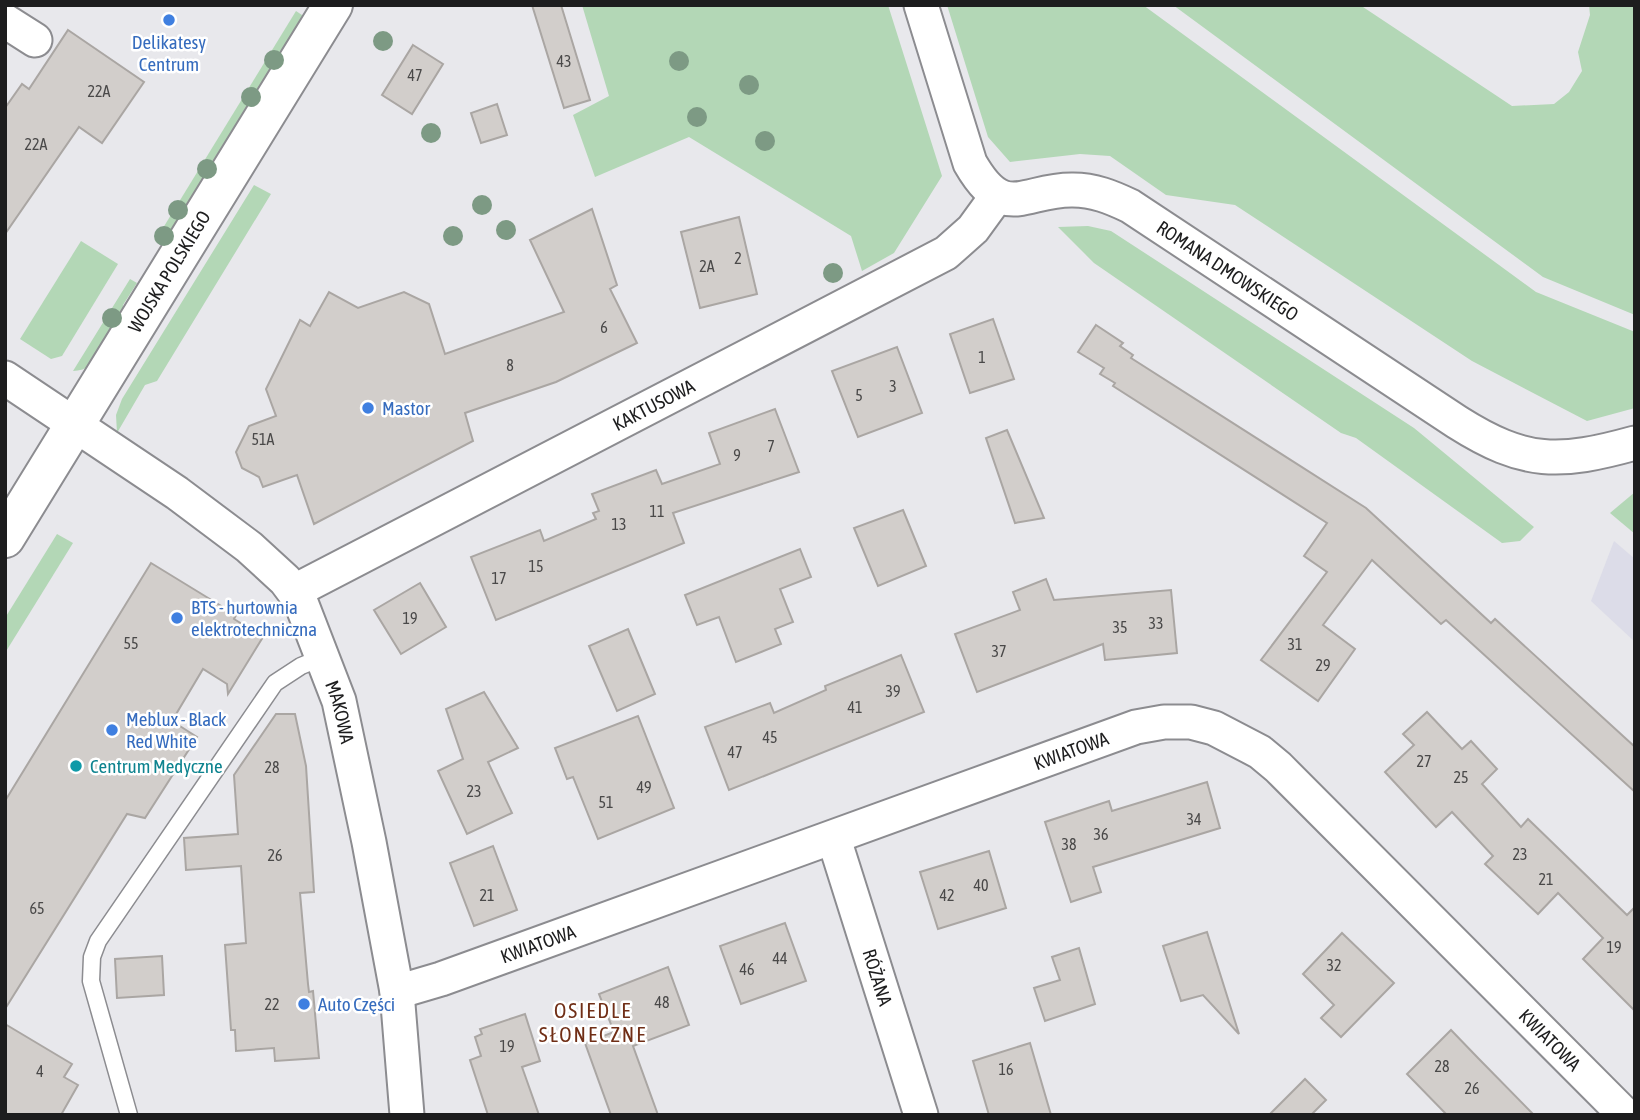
<svg xmlns="http://www.w3.org/2000/svg" width="1640" height="1120" font-family="'Asap Condensed',sans-serif">
<style>
.built{fill:#dcdce8}
.green{fill:#b3d7b6}
.building{fill:#d2cecb;stroke:#aaa6a3;stroke-width:2}
.lines{fill:none;stroke-linecap:round;stroke-linejoin:round}
.service-casing{stroke:#8c8c90;stroke-width:19}
.minor-casing{stroke:#8c8c90;stroke-width:37}
.secondary-casing{stroke:#8c8c90;stroke-width:42}
.service{stroke:#fff;stroke-width:16}
.minor{stroke:#fff;stroke-width:33}
.secondary{stroke:#fff;stroke-width:38}
.tree{fill:#7d9a84}
.shop-dot{fill:#3f7fe0;stroke:#fff;stroke-width:2.5}
.culture-dot{fill:#0f9aa8;stroke:#fff;stroke-width:2.5}
.labels{text-anchor:middle;stroke-width:5;stroke-linejoin:round;paint-order:stroke}
.number-label{font-size:16px;fill:#4a4949}
.shop-label{font-size:19px;fill:#366cbe;stroke:#fff;text-anchor:start}
.street-label{font-size:19px;fill:#1d1d1e;stroke:#fff}
.culture-label{font-size:19px;fill:#0d838f;stroke:#fff;text-anchor:start}
.neighbourhood-label{font-size:21px;letter-spacing:2px;fill:#702e16;stroke:#fff}
</style>
<rect width="100%" height="100%" fill="#e8e8ec"/>
<path class="built" d="M1614 541 1635 559V642L1591 601Z"/>
<g class="green">
<path d="M582 5H888L942 176 894 253 862 271 851 236 689 137 595 177 573 115 609 96Z"/>
<path d="M947 5H1143L1536 292 1635 332V408L1587 421 1472 361 1235 205 1166 195 1110 156 1080 154 1010 162 988 137Z"/>
<path d="M1173 5H1360L1512 106 1554 104 1569 92 1582 71 1578 52 1590 15 1589 5H1635V315L1543 277Z"/>
<path d="M296 11 305 17 164 247 155 241Z"/>
<path d="M254 185 271 194 157 381 145 385 117 433 116 415 122 399Z"/>
<path d="M1088 226 1111 231 1414 428 1534 527 1520 541 1502 543 1356 438 1341 433 1094 263 1058 227Z"/>
<path d="M81 241 118 264 62 356 51 359 20 339Z"/>
<path d="M130 279 137 283 123 305 125 315C113 335 100 371 73 371Z"/>
<path d="M1635 492V534L1610 513Z"/>
<path d="M57 534 73 543 5 653V618Z"/>
</g>
<g class="building">
<path d="M532 5H561L590 100 564 108Z"/>
<path d="M68 30 144 82 102 143 79 127 5 234V108L22 84 29 89Z"/>
<path d="M413 45 443 64 412 114 382 95Z"/>
<path d="M497 104 507 135 481 143 471 113Z"/>
<path d="M592 209 617 285 610 289 637 343 556 382 465 413 473 441 314 524 297 475 263 487 259 477 242 468 236 452 249 426 276 416 266 389 300 320 310 326 329 292 358 308 404 292 429 304 445 354 564 312 530 240Z"/>
<path d="M739 217 757 294 700 308 681 232Z"/>
<path d="M993 319 1014 379 970 393 950 334Z"/>
<path d="M1096 325 1123 343 1120 346 1133 355 1131 358 1366 508 1491 623 1495 619 1635 747V792L1446 620 1441 624 1372 560 1323 625 1355 649 1318 701 1261 660 1327 572 1304 556 1327 523 1113 386 1115 383 1100 374 1104 368 1078 352Z"/>
<path d="M897 347 922 413 858 437 832 371Z"/>
<path d="M775 409 799 472 673 513 684 543 496 620 471 557 540 530 544 541 596 519 593 513 599 511 592 494 656 470 662 484 720 464 709 433Z"/>
<path d="M1007 430 1044 518 1015 523 986 438Z"/>
<path d="M903 510 926 566 878 586 854 528Z"/>
<path d="M800 549 811 577 780 589 793 622 775 629 781 644 736 662 719 617 697 625 685 595Z"/>
<path d="M151 563 236 615 234 619 263 637 228 694 227 684 203 669 172 721 197 737 145 818 127 814 5 1009V801Z"/>
<path d="M1046 579 1054 600 1171 590 1177 653 1105 660 1103 644 977 692 955 634 1020 610 1013 592Z"/>
<path d="M420 583 446 627 401 654 374 610Z"/>
<path d="M628 629 655 694 617 711 589 646Z"/>
<path d="M901 655 924 712 729 790 705 727 770 703 774 713 826 690 825 686Z"/>
<path d="M484 692 518 748 488 762 512 813 467 834 438 771 463 759 446 709Z"/>
<path d="M1427 712 1462 749 1471 741 1497 769 1482 784 1521 827 1528 819 1627 915 1635 907V1011L1583 959 1603 938 1558 893 1538 914 1485 864 1493 856 1452 812 1436 827 1385 772 1414 745 1403 734Z"/>
<path d="M276 714H295L306 766 314 892 300 893 308 984 309 992 313 991 319 1058 275 1061 274 1048 236 1051 235 1030H231L225 945 246 943 241 866 186 870 184 838 238 834 234 775Z"/>
<path d="M638 716 674 808 598 839 573 777 567 779 555 748Z"/>
<path d="M1207 782 1220 828 1093 867 1101 892 1071 902 1045 822 1109 801 1112 811Z"/>
<path d="M493 846 517 910 474 926 450 863Z"/>
<path d="M989 851 1006 908 938 929 920 872Z"/>
<path d="M785 923 806 981 741 1004 720 946Z"/>
<path d="M1207 932 1239 1034 1203 995 1181 1001 1163 946Z"/>
<path d="M1342 933 1394 983 1341 1037 1321 1018 1334 1005 1303 974Z"/>
<path d="M1079 948 1095 1004 1045 1021 1034 988 1060 980 1052 957Z"/>
<path d="M162 956 164 995 117 998 115 959Z"/>
<path d="M668 967 689 1025 633 1046 658 1115H611L585 1043 614 1032 599 994Z"/>
<path d="M525 1014 540 1061 522 1067 539 1115H488L470 1060 481 1056 475 1037 482 1034 480 1029Z"/>
<path d="M5 1024 72 1064 64 1077 78 1085 61 1115H5Z"/>
<path d="M1451 1030 1478 1058 1534 1115H1447L1407 1074Z"/>
<path d="M1030 1043 1051 1115H989L973 1061Z"/>
<path d="M1305 1079 1326 1100 1311 1115H1269Z"/>
</g>
<g class="lines">
<g class="service-casing">
<path id="service" d="M129 1115 91 981 92 957 98 941 275 683 301 666 323 657"/>
</g>
<g class="minor-casing">
<g id="minor">
<path id="s1" d="M921 5 970 163C1005 224 1024 189 1073 190 1094 190 1111 197 1130 206L1457 422C1525 465 1559 464 1635 443"/>
<path d="M5 21 35 40"/>
<path id="s2" d="M5 378 177 493 249 547 285 580 300 600 339 701 369 842 397 992 407 1115"/>
<path id="s3" d="M295 591 946 253 973 229 997 196"/>
<path id="s4" d="M834 839 921 1115"/>
<path id="s5" d="M397 992 441 979 1136 727 1164 722H1191L1214 728 1260 752 1278 767 1625 1115"/>
</g>
</g>
<g class="secondary-casing">
<g id="secondary">
<path id="s6" d="M5 538 333 5"/>
</g>
</g>
<use href="#service" class="service"/>
<use href="#minor" class="minor"/>
<use href="#secondary" class="secondary"/>
</g>
<g class="tree">
<circle cx="383" cy="41" r="10"/>
<circle cx="274" cy="60" r="10"/>
<circle cx="679" cy="61" r="10"/>
<circle cx="749" cy="85" r="10"/>
<circle cx="251" cy="97" r="10"/>
<circle cx="697" cy="117" r="10"/>
<circle cx="431" cy="133" r="10"/>
<circle cx="765" cy="141" r="10"/>
<circle cx="207" cy="169" r="10"/>
<circle cx="482" cy="205" r="10"/>
<circle cx="178" cy="210" r="10"/>
<circle cx="506" cy="230" r="10"/>
<circle cx="164" cy="236" r="10"/>
<circle cx="453" cy="236" r="10"/>
<circle cx="833" cy="273" r="10"/>
<circle cx="112" cy="318" r="10"/>
</g>
<g class="shop-dot">
<circle cx="169" cy="20" r="7"/>
<circle cx="368" cy="408" r="7"/>
<circle cx="177" cy="618" r="7"/>
<circle cx="112" cy="730" r="7"/>
<circle cx="304" cy="1004" r="7"/>
</g>
<circle class="culture-dot" cx="76" cy="766" r="7"/>
<g class="labels">
<g class="number-label">
<text x="564" y="67">43</text>
<text x="415" y="81">47</text>
<text x="99" y="97">22A</text>
<text x="36" y="150">22A</text>
<text x="738" y="264">2</text>
<text x="707" y="272">2A</text>
<text x="604" y="333">6</text>
<text x="982" y="363">1</text>
<text x="510" y="371">8</text>
<text x="893" y="392">3</text>
<text x="859" y="401">5</text>
<text x="263" y="445">51A</text>
<text x="771" y="452">7</text>
<text x="737" y="461">9</text>
<text x="657" y="517">11</text>
<text x="619" y="530">13</text>
<text x="536" y="572">15</text>
<text x="499" y="584">17</text>
<text x="410" y="624">19</text>
<text x="1156" y="629">33</text>
<text x="1120" y="633">35</text>
<text x="131" y="649">55</text>
<text x="1295" y="650">31</text>
<text x="999" y="657">37</text>
<text x="1323" y="671">29</text>
<text x="893" y="697">39</text>
<text x="855" y="713">41</text>
<text x="770" y="743">45</text>
<text x="735" y="758">47</text>
<text x="1424" y="767">27</text>
<text x="272" y="773">28</text>
<text x="1461" y="783">25</text>
<text x="644" y="793">49</text>
<text x="474" y="797">23</text>
<text x="606" y="808">51</text>
<text x="1194" y="825">34</text>
<text x="1101" y="840">36</text>
<text x="1069" y="850">38</text>
<text x="1520" y="860">23</text>
<text x="275" y="861">26</text>
<text x="1546" y="885">21</text>
<text x="981" y="891">40</text>
<text x="487" y="901">21</text>
<text x="947" y="901">42</text>
<text x="37" y="914">65</text>
<text x="1614" y="953">19</text>
<text x="780" y="964">44</text>
<text x="1334" y="971">32</text>
<text x="747" y="975">46</text>
<text x="662" y="1008">48</text>
<text x="272" y="1010">22</text>
<text x="507" y="1052">19</text>
<text x="1442" y="1072">28</text>
<text x="1006" y="1075">16</text>
<text x="40" y="1077">4</text>
<text x="1472" y="1094">26</text>
</g>
<g class="shop-label">
<text x="169" y="49" text-anchor="middle">Delikatesy<tspan x="169" dy="22">Centrum</tspan></text>
<text x="382" y="415">Mastor</text>
<text x="191" y="614">BTS - hurtownia<tspan x="191" dy="22">elektrotechniczna</tspan></text>
<text x="126" y="726">Meblux - Black<tspan x="126" dy="22">Red White</tspan></text>
<text x="318" y="1011">Auto Części</text>
</g>
<g class="street-label">
<text dy="7" stroke="none"><textPath href="#s1" startOffset="462">ROMANA DMOWSKIEGO</textPath></text>
<text dy="7" stroke="none"><textPath href="#s6" startOffset="313">WOJSKA POLSKIEGO</textPath></text>
<text dy="7" stroke="none"><textPath href="#s3" startOffset="404">KAKTUSOWA</textPath></text>
<text dy="7" stroke="none"><textPath href="#s2" startOffset="490">MAKOWA</textPath></text>
<text dy="7" stroke="none"><textPath href="#s5" startOffset="716">KWIATOWA</textPath></text>
<text dy="7" stroke="none"><textPath href="#s5" startOffset="149">KWIATOWA</textPath></text>
<text dy="7" stroke="none"><textPath href="#s4" startOffset="145">RÓŻANA</textPath></text>
<text dy="7" stroke="none"><textPath href="#s5" startOffset="1325">KWIATOWA</textPath></text>
</g>
<g class="culture-label">
<text x="90" y="773">Centrum Medyczne</text>
</g>
<g class="neighbourhood-label">
<text x="593" y="1018">OSIEDLE<tspan x="593" dy="24">SŁONECZNE</tspan></text>
</g>
</g>
<rect width="1640" height="1120" fill="none" stroke="#1d1d1e" stroke-width="14"/>
</svg>
